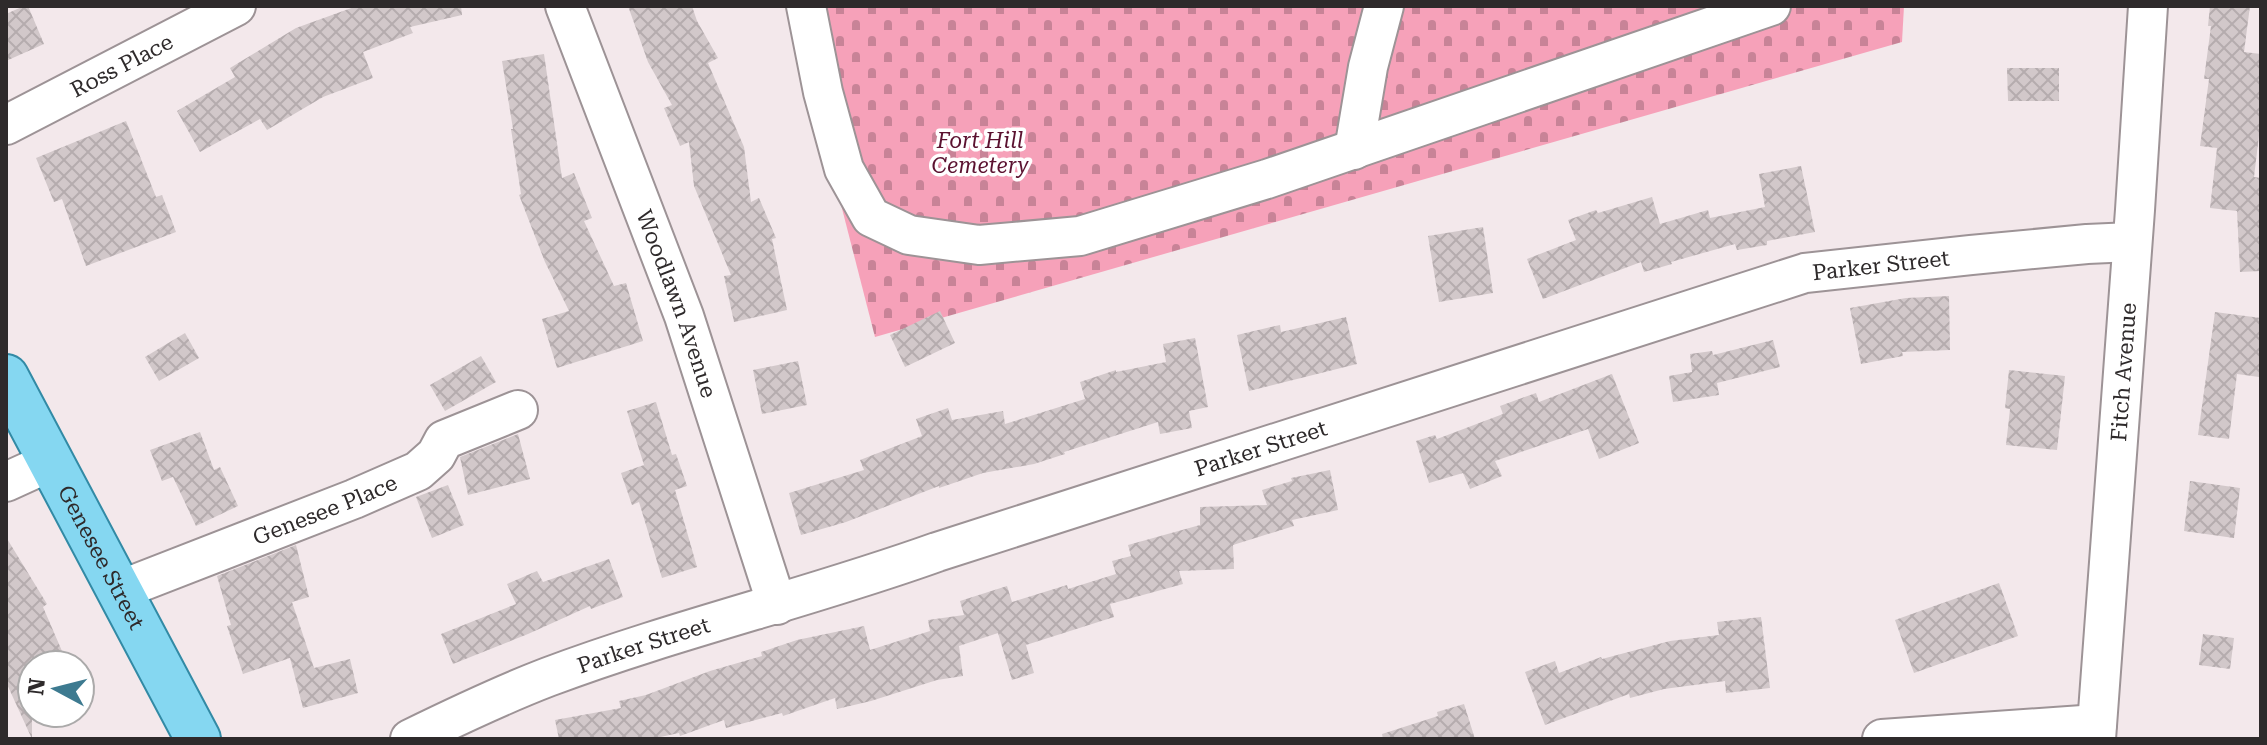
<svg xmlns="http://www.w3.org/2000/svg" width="2267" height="745" font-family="'Roboto Serif',serif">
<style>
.cemetery{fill:url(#cemetery-stones)}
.building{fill:url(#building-cross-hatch)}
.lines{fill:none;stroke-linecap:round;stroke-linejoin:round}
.minor-casing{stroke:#9d9396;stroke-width:42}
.major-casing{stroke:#328aa5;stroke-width:48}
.minor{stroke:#fff;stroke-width:38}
.major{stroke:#85d7f1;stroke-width:44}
.labels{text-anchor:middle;stroke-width:7;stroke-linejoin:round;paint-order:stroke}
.street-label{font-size:22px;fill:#2e2a2b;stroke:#fff}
.park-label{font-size:22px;font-style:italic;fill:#5b1230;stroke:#fff}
</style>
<defs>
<pattern id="cemetery-stones" width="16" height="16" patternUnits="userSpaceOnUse" patternTransform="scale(2)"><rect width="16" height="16" fill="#f6a1b9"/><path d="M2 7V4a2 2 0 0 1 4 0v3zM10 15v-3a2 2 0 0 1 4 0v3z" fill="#c88397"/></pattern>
<pattern id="building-cross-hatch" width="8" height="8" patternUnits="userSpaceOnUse" patternTransform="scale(2)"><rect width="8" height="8" fill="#d2c8ca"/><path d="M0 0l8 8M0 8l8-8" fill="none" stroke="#b5acae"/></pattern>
</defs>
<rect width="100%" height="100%" fill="#f3e8eb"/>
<path class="cemetery" d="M790 6H1904L1902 42 875 337Z"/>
<g class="building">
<path d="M24 6H28L44 44 6 61V14Z"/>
<path d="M357 6H461L462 15 410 27 413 33 363 52 373 78 323 97 267 130 260 119 200 152 177 111 235 77 230 68 296 28Z"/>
<path d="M628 6H692L697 21 718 58 708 63 744 147 751 202 759 198 776 238 772 239 787 310 734 322 724 276 731 275 694 186 689 142 680 146 664 108 672 105 648 62Z"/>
<path d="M2210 6H2250L2244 52 2261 54V119L2254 177 2261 178V271L2240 272 2237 211 2210 208 2217 148 2200 146 2209 79H2204L2211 26H2208Z"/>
<path d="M544 54 562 178 574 173 592 218 584 221 614 286 626 283 643 341 557 368 542 319 569 311 545 262 519 195 521 194 511 129H513L502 61Z"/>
<path d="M2007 68H2059V101H2008Z"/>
<path d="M126 121 156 197 162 195 176 232 86 266 62 199 54 202 36 158Z"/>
<path d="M1801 166 1815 232 1767 241V245L1737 250 1735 244 1671 262 1672 264 1644 272 1641 262 1543 299 1527 259 1576 240 1568 220 1596 210 1598 213 1652 197 1660 224 1708 210 1710 218 1765 207 1759 174Z"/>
<path d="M1483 227 1493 293 1439 302 1428 236Z"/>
<path d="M1949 296 1950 350 1902 352 1903 356 1861 364 1850 308 1906 298Z"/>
<path d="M940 311 955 343 905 367 890 335Z"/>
<path d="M2215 312 2261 318 2259 377 2237 374 2229 439 2198 435Z"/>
<path d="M1346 317 1357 364 1249 391 1237 335 1280 325 1281 332Z"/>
<path d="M185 333 199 358 159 381 145 357Z"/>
<path d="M1195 338 1208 407 1189 411 1192 428 1160 434 1158 422 1064 452 1065 454 1034 464 983 473 939 488V486L846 522 801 535 789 493 864 470 860 460 922 436 916 419 948 408 952 420 1003 411 1005 424 1085 399 1080 382 1116 370V372L1166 362 1163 344Z"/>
<path d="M1773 340 1780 367 1717 383 1719 395 1673 402 1669 376 1692 372 1690 354 1712 351 1713 355Z"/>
<path d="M481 356 496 382 445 411 430 385Z"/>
<path d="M798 361 807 405 762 414 753 370Z"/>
<path d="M2009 370 2065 376 2057 450 2006 445 2010 409 2005 408Z"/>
<path d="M1612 374 1639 443 1599 459 1588 429 1495 461 1502 476 1470 489 1463 473 1429 483 1416 441 1435 435 1437 439 1503 414 1500 406 1536 393 1539 402Z"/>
<path d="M656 402 672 455 676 454 687 486 675 490 697 567 662 578 639 502 632 505 621 473 644 465 627 411Z"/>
<path d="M200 432 214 470 220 467 238 506 196 526 173 477 162 481 150 450Z"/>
<path d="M518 434 530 479 468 495 460 457Z"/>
<path d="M1330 470 1338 510 1292 520 1294 526 1233 545 1234 569 1179 571 1183 584 1110 604 1114 617 1026 645 1034 673 1012 680 998 633 959 646 963 676 937 680 871 701 837 709 835 698 783 716 782 713 726 728 724 720 680 736 679 733 651 739H559L555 720 621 708 619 701 646 695 710 671 762 656 761 652 797 640 864 626 870 650 930 631 928 620 964 615 960 601 1007 586 1012 602 1067 585 1068 589 1116 574 1112 561 1131 556 1128 545 1200 525V507L1267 505 1262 490 1292 481 1291 478Z"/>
<path d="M2190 481 2240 488 2234 538 2184 531Z"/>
<path d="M448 485 464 525 432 538 416 497Z"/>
<path d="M6 537 47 604 43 607 68 665H32V739L6 682Z"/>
<path d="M296 545 309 597 292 602 314 668 350 659 358 693 303 708 290 658 243 674 227 626 231 625 217 576Z"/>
<path d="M609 559 623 597 591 609 590 606 528 634 453 664 441 634 516 604 507 584 537 571 543 582Z"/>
<path d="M1999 583 2018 636 1914 673 1895 620Z"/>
<path d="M1761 617 1770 688 1726 693 1725 681 1664 689 1630 698 1629 694 1545 725 1525 672 1555 661 1559 673 1601 657 1602 659 1670 641 1719 635 1717 622Z"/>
<path d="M2203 634 2234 638 2230 669 2199 665Z"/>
<path d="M1464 704 1475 739H1383L1382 734 1438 716 1437 712Z"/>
</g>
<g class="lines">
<g class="minor-casing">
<g id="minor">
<path id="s1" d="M565 6 684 316 777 605"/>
<path d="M806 6 823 92 844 169 871 217 909 235 979 245 1080 236 1267 179 1771 6"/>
<path id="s2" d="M6 125 236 6"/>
<path d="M1354 150 1368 67 1384 6"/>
<path d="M6 482 52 461"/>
<path id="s3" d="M120 590 354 499 418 471 436 455 444 440 518 410"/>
<path id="s4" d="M410 739C455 717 501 695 548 677 676 629 809 598 937 552L1805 273 1971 255 2087 244 2132 242"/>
<path d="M1882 739 2097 724"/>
<path id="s5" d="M2096 739 2135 210 2148 6"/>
</g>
</g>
<g class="major-casing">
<g id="major">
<path id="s6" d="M6 377 198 739"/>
</g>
</g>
<use href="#minor" class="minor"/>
<use href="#major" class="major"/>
</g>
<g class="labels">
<g class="street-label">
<text dy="8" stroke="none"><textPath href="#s2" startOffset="130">Ross Place</textPath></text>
<text dy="8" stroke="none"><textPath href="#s4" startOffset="1548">Parker Street</textPath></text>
<text dy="8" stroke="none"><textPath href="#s1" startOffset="318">Woodlawn Avenue</textPath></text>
<text dy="8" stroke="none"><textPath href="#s5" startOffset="368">Fitch Avenue</textPath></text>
<text dy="8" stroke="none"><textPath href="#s4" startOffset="900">Parker Street</textPath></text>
<text dy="8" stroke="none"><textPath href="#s3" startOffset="220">Genesee Place</textPath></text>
<text dy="8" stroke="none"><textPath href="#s6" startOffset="204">Genesee Street</textPath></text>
<text dy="8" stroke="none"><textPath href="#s4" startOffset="252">Parker Street</textPath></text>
</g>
<g class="park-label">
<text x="980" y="148">Fort Hill<tspan x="980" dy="25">Cemetery</tspan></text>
</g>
</g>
<rect width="2267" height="745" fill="none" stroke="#2e2a2b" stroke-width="16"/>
<g transform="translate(56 689) rotate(277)"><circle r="38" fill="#ffffff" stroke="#abaaaa" stroke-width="2"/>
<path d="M0-6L14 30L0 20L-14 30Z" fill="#3d7a90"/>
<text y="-12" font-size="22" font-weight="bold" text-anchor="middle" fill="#2e2a2b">N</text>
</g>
</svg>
